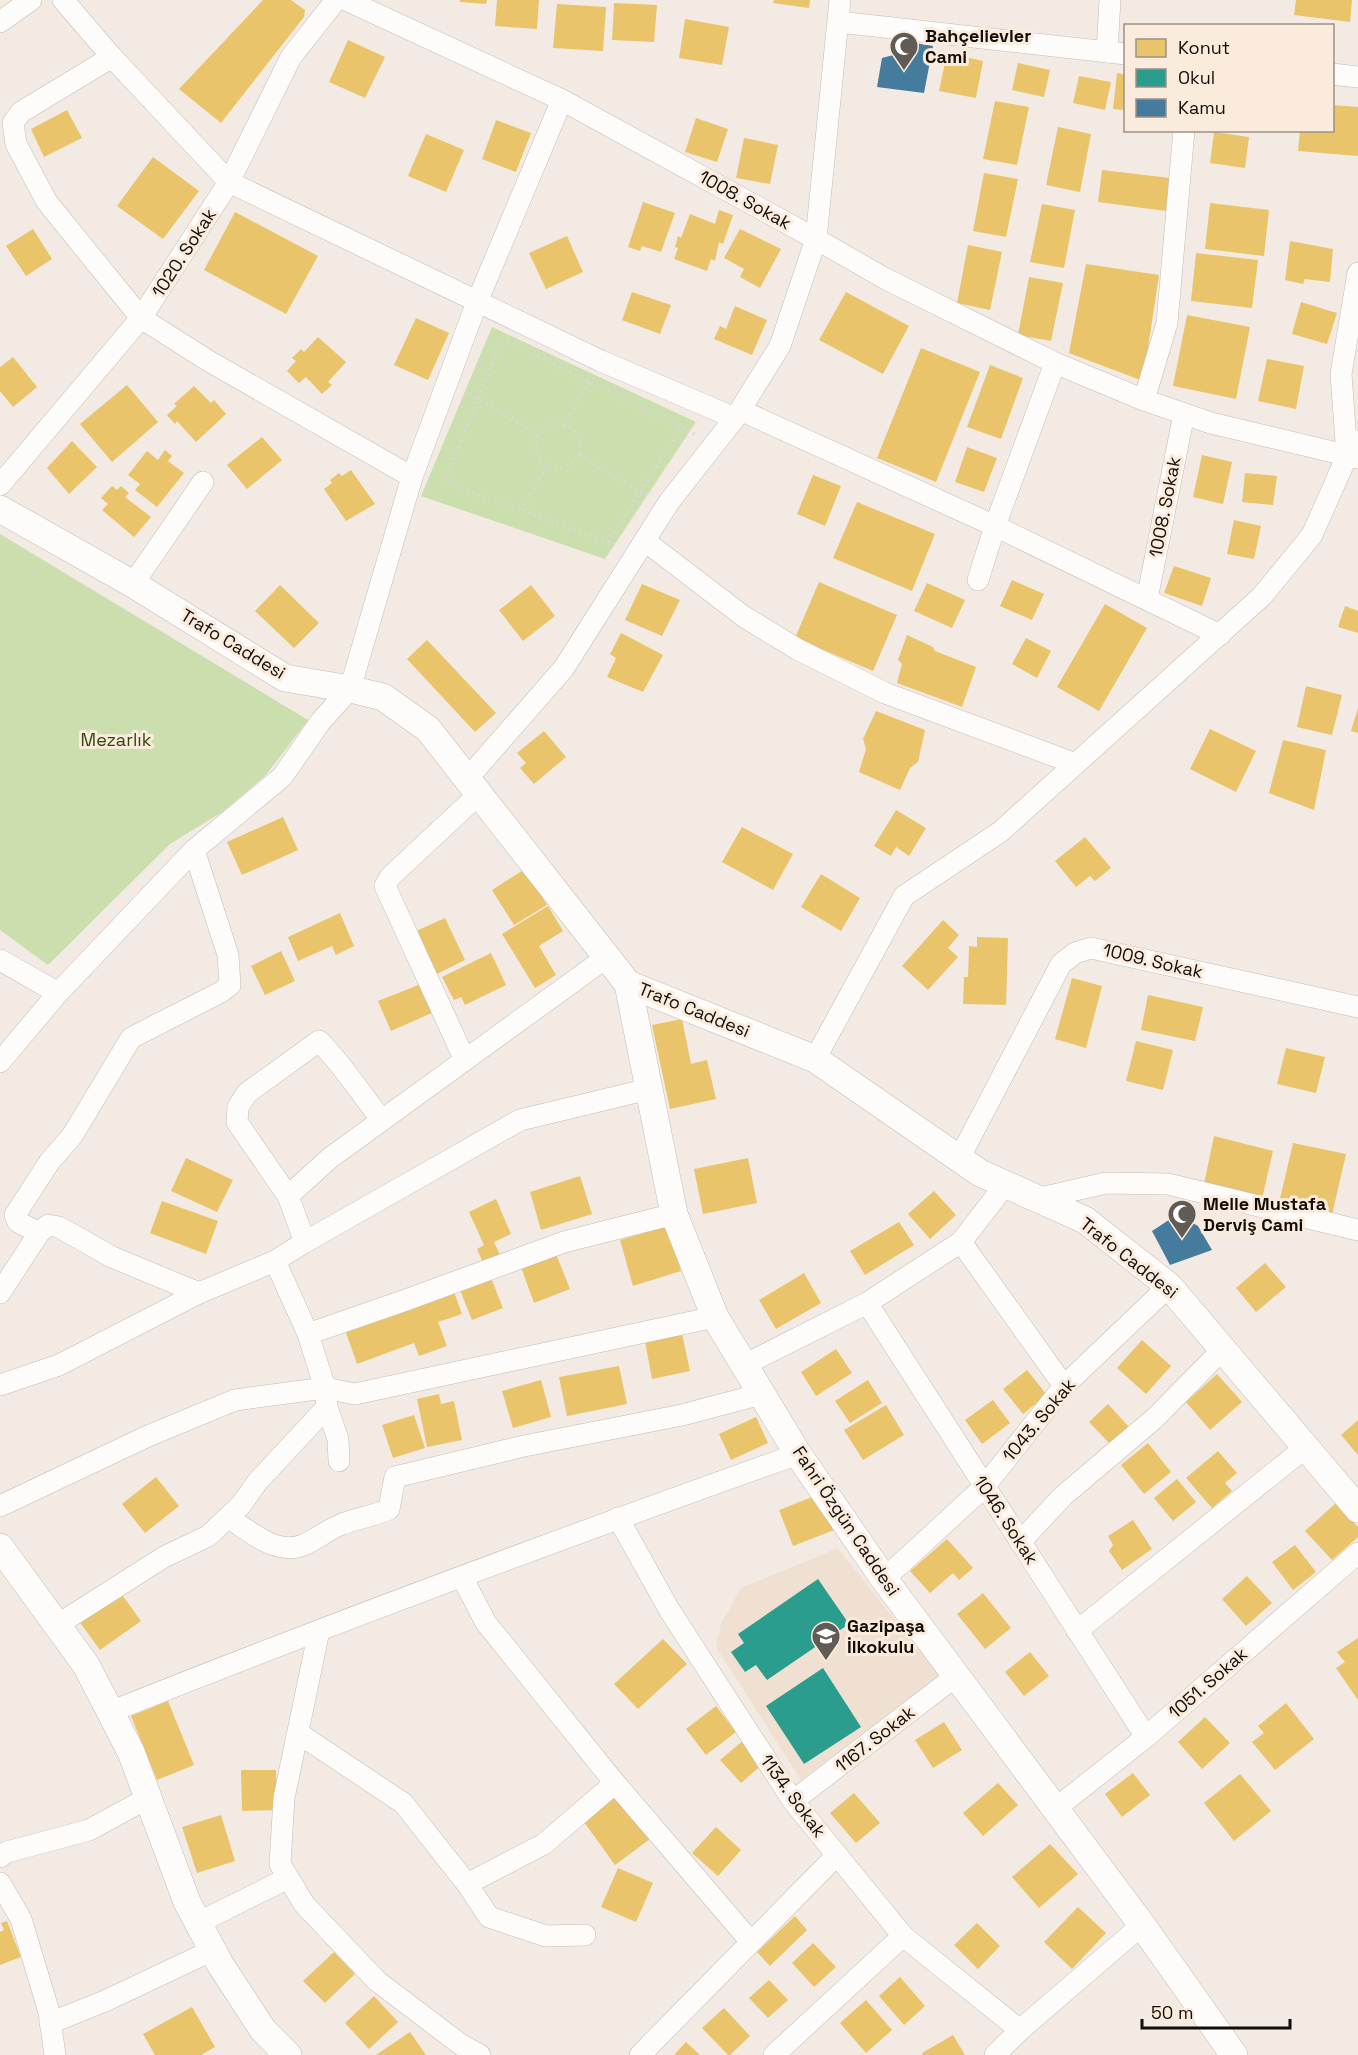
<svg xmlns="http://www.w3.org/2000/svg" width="1358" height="2055" font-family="'Space Grotesk',sans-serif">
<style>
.built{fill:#efe0d2}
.green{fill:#cbdeae}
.homes{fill:#e9c46a}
.schools{fill:#2a9d8f}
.public{fill:#457b9d}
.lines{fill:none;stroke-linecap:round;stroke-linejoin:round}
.minor-casing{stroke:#c2bcb6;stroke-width:22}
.tertiary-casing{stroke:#c2bcb6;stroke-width:28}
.path{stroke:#dad8d5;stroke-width:4;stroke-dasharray:1.5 4.5;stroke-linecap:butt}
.minor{stroke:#fdfcfb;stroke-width:21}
.tertiary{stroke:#fdfcfb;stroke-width:27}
.labels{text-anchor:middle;stroke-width:6;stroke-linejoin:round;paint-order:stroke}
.poi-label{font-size:18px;font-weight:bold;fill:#120d08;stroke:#faebdc;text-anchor:start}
.street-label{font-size:18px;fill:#120d08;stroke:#faebdc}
.park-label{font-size:18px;fill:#2c4808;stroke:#faebdc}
</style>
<rect width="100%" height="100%" fill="#f3ebe3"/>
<path class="built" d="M838 1548 939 1675 801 1780 716 1647 721 1624 741 1588Z"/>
<g class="green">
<path d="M492 327 696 422 605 559 421 496Z"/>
<path d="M0 534 308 720 266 775 222 812 170 844 48 965 0 930Z"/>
</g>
<g class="homes">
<path d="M263 0H291L305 10 304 17 221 123 179 89Z"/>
<path d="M460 0H487L486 4 460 2Z"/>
<path d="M497 0H539L537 29 495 26Z"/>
<path d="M774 0H810L809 8 773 3Z"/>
<path d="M1296 0H1352L1350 22 1294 15Z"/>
<path d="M614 3 657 5 654 42 612 40Z"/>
<path d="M557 4 606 7 603 51 553 48Z"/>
<path d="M685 19 729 27 722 65 679 58Z"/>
<path d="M348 40 385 57 365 98 329 82Z"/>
<path d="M947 53 983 61 976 98 939 91Z"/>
<path d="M1018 63 1050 70 1044 97 1012 90Z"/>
<path d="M1117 73 1126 75V110L1113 109Z"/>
<path d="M1079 76 1111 82 1105 110 1073 103Z"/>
<path d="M995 101 1029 107 1017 165 983 159Z"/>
<path d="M1332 105 1358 107V156L1298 151 1300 130H1332Z"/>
<path d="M67 110 82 138 44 157 31 129Z"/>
<path d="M696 118 728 129 717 162 685 152Z"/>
<path d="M496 120 531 133 516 172 482 159Z"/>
<path d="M1058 127 1091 134 1080 192 1046 185Z"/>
<path d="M1214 132 1249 137 1245 168 1210 163Z"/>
<path d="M426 134 464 150 446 192 408 176Z"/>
<path d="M744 138 778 145 770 184 736 178Z"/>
<path d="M153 157 199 191 163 239 117 206Z"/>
<path d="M1102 170 1170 178 1166 211 1098 202Z"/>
<path d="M984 173 1018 179 1006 237 973 231Z"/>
<path d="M643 202 675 213 661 252 642 246 640 251 628 247Z"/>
<path d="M1210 203 1269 210 1264 256 1205 249Z"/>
<path d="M1042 204 1075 210 1064 268 1030 262Z"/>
<path d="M719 210 733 215 723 244 719 242 715 261 711 259 707 271 674 259 678 248 675 247 678 236 681 238 690 214 715 224Z"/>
<path d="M235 212 318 256 286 314 204 270Z"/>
<path d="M33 229 52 259 26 276 6 246Z"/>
<path d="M740 229 781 249 760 288 740 277 744 269 724 258Z"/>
<path d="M567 236 583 272 546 289 529 253Z"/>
<path d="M1290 241 1333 249 1330 282 1305 279 1303 284 1285 280Z"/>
<path d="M968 245 1002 252 990 310 957 303Z"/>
<path d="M1196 253 1258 260 1252 308 1191 301Z"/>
<path d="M1086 264 1159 275 1143 381 1069 353Z"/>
<path d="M1029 277 1063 283 1051 341 1018 335Z"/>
<path d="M632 292 671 305 660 334 622 320Z"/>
<path d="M846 292 909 326 883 374 819 340Z"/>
<path d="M1301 302 1337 313 1327 344 1292 334Z"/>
<path d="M735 306 767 320 752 355 714 339 720 326 726 329Z"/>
<path d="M1187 315 1250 327 1236 399 1173 386Z"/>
<path d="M416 318 449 333 428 380 394 365Z"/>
<path d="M318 337 346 362 328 382 332 385 322 394 306 377 299 383 287 371 296 361 292 358 301 349 304 352Z"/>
<path d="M921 348 980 372 936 482 877 458Z"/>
<path d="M13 357 37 387 13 407 0 391V367Z"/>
<path d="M1267 359 1304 366 1296 409 1258 401Z"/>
<path d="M990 365 1023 378 1001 439 967 427Z"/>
<path d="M127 385 158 422 112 462 80 424Z"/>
<path d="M194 386 211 403 214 400 226 414 196 442 177 421 175 424 167 415 177 406 174 404Z"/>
<path d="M262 437 282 460 247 489 227 465Z"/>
<path d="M72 441 97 467 69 494 47 468Z"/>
<path d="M967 447 997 458 984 492 955 482Z"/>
<path d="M165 450 172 456 168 461 184 473 157 507 135 490 140 484 128 475 147 451 158 460Z"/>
<path d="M1202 455 1232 462 1223 504 1193 497Z"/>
<path d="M351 470 375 504 346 521 324 489 332 483 330 480 339 473 342 476Z"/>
<path d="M1245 473 1277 476 1273 505 1242 502Z"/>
<path d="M813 475 841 486 825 526 797 514Z"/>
<path d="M112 486 117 490 121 486 129 493 125 497 151 517 134 537 102 510 108 504 101 498Z"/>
<path d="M857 502 935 534 912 591 833 558Z"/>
<path d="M1234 520 1261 526 1254 559 1227 554Z"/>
<path d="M1174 566 1211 578 1202 606 1164 593Z"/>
<path d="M1012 580 1044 594 1032 620 1000 606Z"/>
<path d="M819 582 897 615 873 671 795 638Z"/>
<path d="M927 583 965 600 952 628 914 611Z"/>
<path d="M642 584 680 600 662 636 625 620Z"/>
<path d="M280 585 319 623 294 648 255 611Z"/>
<path d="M531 585 555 616 523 641 499 610Z"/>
<path d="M1105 604 1147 628 1099 711 1057 687Z"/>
<path d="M1345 606 1358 611V633L1338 627Z"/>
<path d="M621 633 663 655 643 692 607 677 616 658 610 654Z"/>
<path d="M907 635 933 647 935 651 976 667 962 707 897 683 902 664 898 660Z"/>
<path d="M1026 638 1051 651 1037 678 1012 664Z"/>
<path d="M427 640 496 713 475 732 407 659Z"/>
<path d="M1306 686 1342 695 1332 735 1297 727Z"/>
<path d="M1358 708V733L1351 731Z"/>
<path d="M876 711 925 730 918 762 910 768 900 790 859 772 866 749 863 739Z"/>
<path d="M1210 729 1256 751 1236 792 1190 769Z"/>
<path d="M544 731 566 757 534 784 520 768 526 763 517 753Z"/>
<path d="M1283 740 1326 750 1314 810 1269 793Z"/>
<path d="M896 810 926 828 909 856 896 847 891 856 874 846Z"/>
<path d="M283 817 298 850 242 875 227 842Z"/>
<path d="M742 827 793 854 773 890 722 862Z"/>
<path d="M1085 837 1111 868 1095 881 1090 876 1076 887 1055 861Z"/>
<path d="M525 869 547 905 514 925 492 890Z"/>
<path d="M821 874 860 898 841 931 801 907Z"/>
<path d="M548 906 563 931 539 946 556 975 535 988 502 934Z"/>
<path d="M340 913 354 946 336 955 332 946 298 961 288 937Z"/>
<path d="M445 918 465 960 433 976 412 933Z"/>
<path d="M943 920 959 935 948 948 958 957 928 990 902 966Z"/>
<path d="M977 937 1008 938 1006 1005 963 1004 964 977H968L969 946 977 947Z"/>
<path d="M281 951 295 981 265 995 251 966Z"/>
<path d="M491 953 506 985 465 1005 461 997 454 1000 442 977Z"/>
<path d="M1072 978 1102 986 1086 1048 1055 1039Z"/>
<path d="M421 984 434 1012 391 1031 378 1001Z"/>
<path d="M1148 995 1203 1007 1195 1041 1141 1030Z"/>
<path d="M682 1019 691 1064 707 1060 716 1099 670 1109 652 1025Z"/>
<path d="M1136 1041 1173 1050 1163 1090 1126 1081Z"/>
<path d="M1286 1048 1325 1057 1316 1093 1277 1084Z"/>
<path d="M1214 1136 1273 1151 1262 1199 1204 1184Z"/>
<path d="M1293 1143 1346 1154 1332 1215 1279 1203Z"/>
<path d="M186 1158 233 1180 217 1212 171 1191Z"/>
<path d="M748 1158 757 1203 703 1214 694 1169Z"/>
<path d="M580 1176 592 1214 541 1230 530 1192Z"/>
<path d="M934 1191 956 1215 930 1239 908 1214Z"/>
<path d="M496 1199 511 1234 494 1242 501 1257 484 1265 477 1249 484 1245 469 1212Z"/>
<path d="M162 1201 218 1221 206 1254 150 1233Z"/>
<path d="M899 1222 914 1245 865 1275 850 1251Z"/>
<path d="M667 1226 681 1271 633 1286 620 1240Z"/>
<path d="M556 1254 570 1289 534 1303 521 1267Z"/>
<path d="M1265 1263 1286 1287 1256 1312 1236 1288Z"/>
<path d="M804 1273 821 1303 776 1329 759 1300Z"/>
<path d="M491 1278 503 1308 472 1320 460 1290Z"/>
<path d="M454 1292 462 1314 438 1322 447 1346 419 1356 414 1343 357 1364 345 1330Z"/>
<path d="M681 1329 690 1371 652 1379 644 1336Z"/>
<path d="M1142 1340 1171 1366 1146 1394 1117 1368Z"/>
<path d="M836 1349 852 1373 816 1396 801 1372Z"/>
<path d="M619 1366 627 1404 567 1416 559 1377Z"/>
<path d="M1027 1370 1047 1395 1023 1414 1003 1389Z"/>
<path d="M1217 1374 1242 1402 1210 1430 1186 1402Z"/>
<path d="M541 1380 551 1417 513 1428 502 1391Z"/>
<path d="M868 1380 882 1403 850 1423 835 1401Z"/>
<path d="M439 1394 441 1404 454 1401 462 1440 427 1447 417 1399Z"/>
<path d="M993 1400 1010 1423 982 1444 965 1420Z"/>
<path d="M1108 1404 1130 1428 1111 1445 1089 1422Z"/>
<path d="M886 1405 904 1435 863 1460 844 1430Z"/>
<path d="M414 1415 425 1448 393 1458 382 1425Z"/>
<path d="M756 1417 768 1443 731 1460 719 1434Z"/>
<path d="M1358 1420V1455L1341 1435Z"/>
<path d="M1148 1443 1171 1472 1144 1494 1121 1465Z"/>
<path d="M1218 1451 1237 1473 1225 1483 1232 1491 1212 1508 1186 1478Z"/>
<path d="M156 1477 179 1506 145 1533 122 1504Z"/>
<path d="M1177 1479 1196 1502 1173 1521 1154 1498Z"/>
<path d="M820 1494 834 1530 793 1546 779 1510Z"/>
<path d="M1336 1503 1358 1527V1537L1332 1560 1305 1531Z"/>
<path d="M1133 1520 1152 1549 1122 1570 1109 1551 1113 1545 1108 1536Z"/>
<path d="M947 1539 973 1568 959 1580 953 1573 930 1593 910 1571Z"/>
<path d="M1295 1545 1316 1572 1293 1590 1272 1562Z"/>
<path d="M1247 1576 1272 1603 1246 1626 1222 1599Z"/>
<path d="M120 1592 141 1621 100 1650 79 1621Z"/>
<path d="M983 1593 1011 1628 985 1649 957 1614Z"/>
<path d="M1358 1638V1700L1336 1668 1345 1662 1337 1652Z"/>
<path d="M663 1639 687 1664 638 1709 614 1684Z"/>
<path d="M1030 1652 1049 1676 1024 1696 1005 1672Z"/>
<path d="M168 1701 194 1765 157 1780 131 1716Z"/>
<path d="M1286 1703 1314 1739 1275 1770 1252 1742 1264 1733 1258 1726Z"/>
<path d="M716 1706 736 1732 706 1755 686 1729Z"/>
<path d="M1205 1717 1230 1743 1202 1769 1178 1742Z"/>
<path d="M944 1722 962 1750 933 1768 915 1740Z"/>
<path d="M745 1739 765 1762 741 1783 720 1760Z"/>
<path d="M241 1770H276L277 1810 242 1811Z"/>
<path d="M1133 1773 1150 1795 1122 1817 1105 1794Z"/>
<path d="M1240 1774 1271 1811 1234 1841 1204 1803Z"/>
<path d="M998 1783 1018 1805 983 1836 963 1813Z"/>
<path d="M616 1793 650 1839 615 1865 581 1818Z"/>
<path d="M854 1793 880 1823 856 1843 830 1813Z"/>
<path d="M221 1815 235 1861 197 1873 182 1827Z"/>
<path d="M716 1827 741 1850 718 1876 692 1853Z"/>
<path d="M1050 1844 1078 1874 1039 1908 1012 1877Z"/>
<path d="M618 1868 653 1883 636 1922 601 1907Z"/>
<path d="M1078 1907 1106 1933 1072 1969 1044 1942Z"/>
<path d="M795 1916 807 1930 770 1966 757 1952Z"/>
<path d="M7 1921 21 1957 0 1965V1932L4 1930 1 1923Z"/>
<path d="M977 1923 1000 1946 978 1969 954 1945Z"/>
<path d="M813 1943 836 1967 814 1987 792 1963Z"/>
<path d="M334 1952 355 1974 325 2003 303 1981Z"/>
<path d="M900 1977 925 2006 904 2025 879 1996Z"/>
<path d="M769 1980 788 2000 768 2018 749 1998Z"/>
<path d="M374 1996 398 2022 369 2049 345 2023Z"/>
<path d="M866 2000 892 2030 866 2053 840 2023Z"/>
<path d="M192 2007 215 2047 201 2055H155L143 2034Z"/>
<path d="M724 2008 750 2036 730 2055H728L702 2028Z"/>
<path d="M410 2032 426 2055H376Z"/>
<path d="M953 2035 965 2055H923L922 2053Z"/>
<path d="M686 2042 700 2055H674Z"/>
</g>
<g class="schools">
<path d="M818 1579 849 1624 767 1680 756 1665 745 1672 731 1652 744 1643 738 1634Z"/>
<path d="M823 1668 861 1727 804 1764 766 1706Z"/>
</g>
<g class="public">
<path d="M902 41 933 46 924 93 877 87 882 58 897 54Z"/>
<path d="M1175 1216 1186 1219 1198 1226 1212 1250 1170 1265 1152 1231Z"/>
</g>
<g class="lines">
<g class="minor-casing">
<g id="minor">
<path d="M63 0 112 57 229 182 601 361 735 418"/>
<path d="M346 0 562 100 816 239 884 278 1055 363 1144 400 1211 423 1358 458"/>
<path d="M0 22 31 0"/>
<path d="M839 22 1126 54"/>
<path d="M1107 52 1110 0"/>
<path d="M112 57 21 112 13 123 16 144 47 202 141 318 207 360 412 477"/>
<path d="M1332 74 1358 77"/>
<path d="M1144 400 1167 323 1184 130"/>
<path d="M740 410 995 526 1220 635"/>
<path d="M1347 456 1341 374 1358 273"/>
<path d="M0 485 141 318 229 182 291 57 336 0"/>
<path d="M645 541 743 616 797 649 885 693 1076 764"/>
<path d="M978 580 995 526 1055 363"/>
<path d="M133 584 203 482"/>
<path d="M1147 599 1184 414"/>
<path d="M467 779 564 668 669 502 735 418 780 346 816 239 840 0"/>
<path d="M0 960 58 993"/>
<path d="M464 1058 385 886 390 877 479 794"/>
<path d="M815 1059 904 896 1000 832 1262 596 1312 535 1347 456 1358 441"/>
<path d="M0 1062 58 993 194 850 282 777 321 721 350 689 412 477 477 302 562 100"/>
<path d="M959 1159 1061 964 1075 953 1091 948 1358 1007"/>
<path d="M288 1196 330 1158 607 957"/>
<path d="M1036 1199 1106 1183 1168 1184 1358 1230"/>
<path d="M39 1233 18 1222 15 1215 50 1161 72 1136 131 1038 221 992 230 985 228 955 194 850"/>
<path d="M305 1242 288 1196 237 1122 238 1107 247 1093 319 1041C343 1065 361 1094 382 1120"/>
<path d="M961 1242 1064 1386"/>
<path d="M275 1261 308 1334 325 1388 327 1407 338 1439 339 1461"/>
<path d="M0 1293 39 1233 48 1225 59 1227 112 1257 199 1293"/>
<path d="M867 1303 1146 1737"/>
<path d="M308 1334 406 1300 564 1242 674 1214"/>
<path d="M744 1365 867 1303 961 1242 1005 1185"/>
<path d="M0 1385 59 1365 199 1293 275 1261 305 1242 520 1120 649 1089"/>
<path d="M0 1506 148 1436 235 1400 325 1388 355 1394 715 1317"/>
<path d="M228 1517C249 1531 277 1556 303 1545 316 1540 327 1530 340 1525 355 1518 373 1517 389 1509L395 1477 524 1446 682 1415 762 1394"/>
<path d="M618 1518 670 1611 793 1801 903 1936 1020 2030"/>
<path d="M1020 1542 1063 1496 1155 1418 1223 1349"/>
<path d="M462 1577 486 1623 615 1783 751 1942"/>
<path d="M884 1579 984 1487 1064 1386 1169 1286"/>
<path d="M57 1625 164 1557 208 1536 241 1505 258 1481 327 1407"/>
<path d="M319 1631 284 1798 280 1864 304 1904 377 1981 460 2044 480 2055"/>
<path d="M1077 1631 1306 1447"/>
<path d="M110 1712C338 1621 568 1536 798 1454"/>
<path d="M298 1733 403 1803 467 1884 489 1917 546 1936 585 1935"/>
<path d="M793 1801 956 1676"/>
<path d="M1055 1809 1146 1737 1358 1553"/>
<path d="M0 1857 7 1852 89 1830 148 1798"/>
<path d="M0 1883 21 1919 49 2012 55 2055"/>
<path d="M467 1884 544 1844 615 1783"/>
<path d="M198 1923 288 1878"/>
<path d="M50 2023 105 2001 213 1950"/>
<path d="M640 2055 837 1855"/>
<path d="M774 2055 903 1936"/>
<path d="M995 2055 1020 2030 1142 1925"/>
</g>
</g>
<g class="tertiary-casing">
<g id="tertiary">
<path d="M0 509 133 584 285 678 350 689 383 697 428 729 628 984 815 1059 980 1173 1085 1220 1169 1286 1358 1509"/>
<path d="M628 984 674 1214 715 1317 798 1454 884 1579 1142 1925 1234 2055"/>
<path d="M0 1547 86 1665 131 1752 187 1902 220 1964 263 2030 288 2055"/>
</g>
</g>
<g class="path">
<path d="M515 344 511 342 500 344 447 475V483L618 546"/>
<path d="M527 350 698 436"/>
<path d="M465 391 539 435"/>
<circle cx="558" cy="446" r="22"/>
<path d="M564 425 590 379"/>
<path d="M579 454 640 492 651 495"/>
<path d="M521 510 547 465"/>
<path d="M608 542 682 427"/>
</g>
<use href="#minor" class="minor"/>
<use href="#tertiary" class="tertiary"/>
</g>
<defs>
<g id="mosque-pin" transform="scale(1.5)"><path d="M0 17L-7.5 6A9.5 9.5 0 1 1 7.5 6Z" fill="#615b55" stroke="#faebdc"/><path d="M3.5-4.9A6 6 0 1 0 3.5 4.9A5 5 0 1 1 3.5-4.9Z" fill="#fff"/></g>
<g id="school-pin" transform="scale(1.5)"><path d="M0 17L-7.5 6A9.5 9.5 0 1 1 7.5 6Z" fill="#615b55" stroke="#faebdc"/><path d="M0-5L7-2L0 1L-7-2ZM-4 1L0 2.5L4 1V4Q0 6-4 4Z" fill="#fff"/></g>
</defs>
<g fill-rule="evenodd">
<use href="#mosque-pin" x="904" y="46"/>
<use href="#mosque-pin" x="1182" y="1214"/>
<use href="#school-pin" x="826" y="1636"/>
</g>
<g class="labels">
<g class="poi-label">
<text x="925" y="42">Bahçelievler<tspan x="925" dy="21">Cami</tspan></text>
<text x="1203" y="1210">Melle Mustafa<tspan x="1203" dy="21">Derviş Cami</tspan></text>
<text x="847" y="1632">Gazipaşa<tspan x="847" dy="21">İlkokulu</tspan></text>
</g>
<g class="street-label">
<text transform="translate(745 200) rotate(29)" y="6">1008. Sokak</text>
<text transform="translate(184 253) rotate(-57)" y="6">1020. Sokak</text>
<text transform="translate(1165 507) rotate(-79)" y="6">1008. Sokak</text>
<text transform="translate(233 644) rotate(31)" y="6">Trafo Caddesi</text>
<text transform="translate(1153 961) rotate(13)" y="6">1009. Sokak</text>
<text transform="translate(694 1010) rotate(22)" y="6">Trafo Caddesi</text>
<text transform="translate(1129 1258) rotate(38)" y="6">Trafo Caddesi</text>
<text transform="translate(1039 1420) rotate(-50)" y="6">1043. Sokak</text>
<text transform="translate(1006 1520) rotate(57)" y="6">1046. Sokak</text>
<text transform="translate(846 1521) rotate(56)" y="6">Fahri Özgün Caddesi</text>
<text transform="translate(1208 1683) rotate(-41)" y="6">1051. Sokak</text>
<text transform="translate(875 1739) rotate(-38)" y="6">1167. Sokak</text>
<text transform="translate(793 1796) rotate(54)" y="6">1134. Sokak</text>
</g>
<g class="park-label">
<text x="116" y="746">Mezarlık</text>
</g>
</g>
<rect x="1124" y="24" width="210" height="108" fill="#faebdc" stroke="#9d9287" stroke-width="1.5"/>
<rect x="1136" y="39" width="30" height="18" fill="#e9c46a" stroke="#9d9287" stroke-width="1.5"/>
<text x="1178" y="54" font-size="18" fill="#120d08">Konut</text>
<rect x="1136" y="69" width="30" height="18" fill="#2a9d8f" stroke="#9d9287" stroke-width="1.5"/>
<text x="1178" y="84" font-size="18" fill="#120d08">Okul</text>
<rect x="1136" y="99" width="30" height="18" fill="#457b9d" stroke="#9d9287" stroke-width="1.5"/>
<text x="1178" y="114" font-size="18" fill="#120d08">Kamu</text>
<path d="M1142 2019v9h148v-9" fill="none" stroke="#120d08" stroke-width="3"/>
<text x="1151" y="2019" font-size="18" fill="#120d08" stroke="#faebdc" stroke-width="4.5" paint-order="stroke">50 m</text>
</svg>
